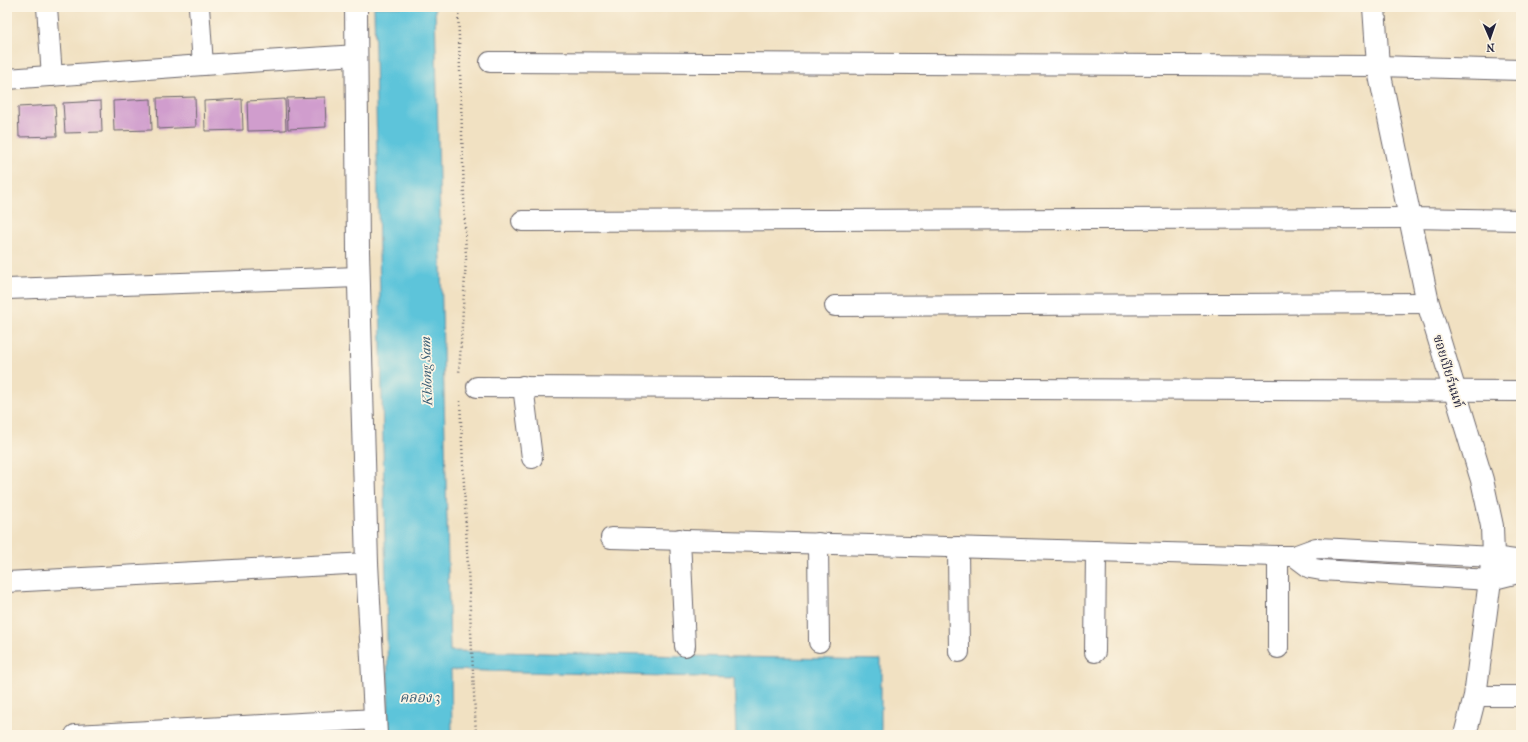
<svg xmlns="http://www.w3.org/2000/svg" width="1528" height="742" font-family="'IM FELL French Canon','Noto Serif Thai',serif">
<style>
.water{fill:#5dc4da;stroke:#40738a}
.building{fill:#d09dcd}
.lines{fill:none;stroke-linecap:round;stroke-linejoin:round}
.minor-casing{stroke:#6a656a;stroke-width:22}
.tertiary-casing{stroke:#6a656a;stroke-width:24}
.path{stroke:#6a656a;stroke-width:2.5;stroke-dasharray:1 3;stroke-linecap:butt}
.minor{stroke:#fff;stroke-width:20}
.tertiary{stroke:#fff;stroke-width:22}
.labels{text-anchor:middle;stroke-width:3.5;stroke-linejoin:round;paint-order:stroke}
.street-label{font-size:13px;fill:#22223b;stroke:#fcf5e5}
.water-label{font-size:14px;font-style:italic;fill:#375b73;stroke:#fcf5e5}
</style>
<rect width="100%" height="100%" fill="#fcf5e5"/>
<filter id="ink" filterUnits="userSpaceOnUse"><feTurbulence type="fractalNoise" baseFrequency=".025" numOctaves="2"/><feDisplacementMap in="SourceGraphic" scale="8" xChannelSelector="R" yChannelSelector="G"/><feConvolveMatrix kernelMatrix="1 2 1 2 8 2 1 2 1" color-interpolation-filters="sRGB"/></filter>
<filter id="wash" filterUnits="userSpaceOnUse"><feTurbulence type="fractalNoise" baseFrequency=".012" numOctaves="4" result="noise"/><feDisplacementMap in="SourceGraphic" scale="16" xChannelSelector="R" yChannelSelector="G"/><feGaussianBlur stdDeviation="0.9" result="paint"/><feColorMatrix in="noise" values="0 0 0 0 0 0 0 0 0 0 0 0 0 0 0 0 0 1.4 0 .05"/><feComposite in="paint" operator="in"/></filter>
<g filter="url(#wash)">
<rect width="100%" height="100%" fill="#f1e1c2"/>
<path class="water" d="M374 7H435L450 651 881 660V735H736L734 678 451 670 452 735H389Z"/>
<g id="blocks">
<g class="building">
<path d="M195 97 196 127 158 129 157 98Z"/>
<path d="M325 97 326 127 288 129 287 98Z"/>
<path d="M151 99 152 130 114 131 113 101Z"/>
<path d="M242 99 243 130 205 131 204 101Z"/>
<path d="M285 99 286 130 248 131 247 101Z"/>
<path d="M101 101 102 132 65 133 63 103Z"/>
<path d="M55 105 57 136 19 137 18 107Z"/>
<path d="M7 108H9L10 138H7Z"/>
</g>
</g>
</g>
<g filter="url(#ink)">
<use href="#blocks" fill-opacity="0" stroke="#6a656a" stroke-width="1"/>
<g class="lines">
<g class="minor-casing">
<g id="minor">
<path d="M47 7 52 76"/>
<path d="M199 7 203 65"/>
<path d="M490 62 1378 66 1521 70"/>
<path d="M7 79 203 65 357 55"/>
<path d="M522 221 1410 218 1521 220"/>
<path d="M7 289 359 277"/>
<path d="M835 306 1428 303"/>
<path d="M523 386 532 458"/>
<path d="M477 387 1521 391"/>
<path d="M611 538 1278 556H1294L1316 548 1339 549 1493 557 1515 560 1521 562"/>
<path d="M680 539 685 646"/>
<path d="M818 543 819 642"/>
<path d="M958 547 959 652"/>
<path d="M1294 556 1310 568 1321 570 1490 580 1514 574 1521 571"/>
<path d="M7 582 367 563"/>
<path d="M1278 648V556"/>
<path d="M1095 652 1096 551"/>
<path d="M1475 696H1521"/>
<path d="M75 735 376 719"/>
</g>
</g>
<g class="tertiary-casing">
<g id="tertiary">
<path d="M356 7 358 251 367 563 376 735"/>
<path d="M1374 7 1378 66 1428 303 1482 480 1492 526 1493 557 1475 696 1465 735"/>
</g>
</g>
<g class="path">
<path d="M458 7 466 259 459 374"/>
<path d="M460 401 476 735"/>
</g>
<use href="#minor" class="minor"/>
<use href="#tertiary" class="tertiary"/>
</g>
</g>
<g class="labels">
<g class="street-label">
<text transform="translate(1449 371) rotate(73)" y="5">ซอยเปียร์นนท์</text>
</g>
<g class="water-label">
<text transform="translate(426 371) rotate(-92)" y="5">Khlong Sam</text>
<text x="420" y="702">คลอง 3</text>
</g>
</g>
<rect width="1528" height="742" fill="none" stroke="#fcf5e5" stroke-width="24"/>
<g transform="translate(1490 38) rotate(178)" stroke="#fcf5e5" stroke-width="3" paint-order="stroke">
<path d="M0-3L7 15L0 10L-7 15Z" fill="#22223b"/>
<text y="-6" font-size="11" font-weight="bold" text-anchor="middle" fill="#22223b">N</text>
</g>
</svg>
